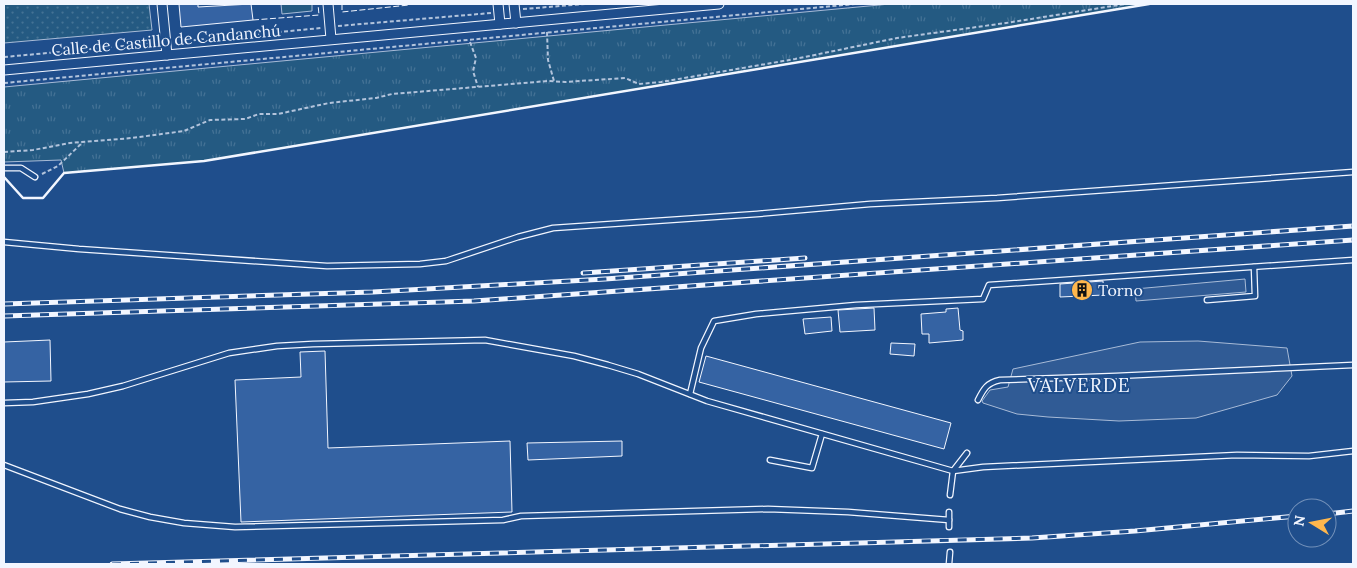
<svg xmlns="http://www.w3.org/2000/svg" width="1357" height="568" font-family="Lora,serif">
<style>
.grass{fill:url(#grass-dots);stroke:#a8bbd7}
.park{fill:url(#park-tufts);stroke:#a8bbd7}
.pitch{fill:#245a82;stroke:#a8bbd7}
.parking{fill:#305b95;stroke:#a8bbd7}
.building{fill:#3563a3;stroke:#f2f6ff}
.lines{fill:none;stroke-linecap:round;stroke-linejoin:round}
.lane-casing{stroke:#f2f6ff;stroke-width:7}
.street-casing{stroke:#f2f6ff;stroke-width:11}
.path{stroke:#b3c4dc;stroke-width:2;stroke-dasharray:4 2.5;stroke-linecap:butt}
.lane{stroke:#1f4e8c;stroke-width:4.5}
.street{stroke:#1f4e8c;stroke-width:9}
.rail-casing{stroke:#f2f6ff;stroke-width:5}
.rail{stroke:#1f4e8c;stroke-width:3;stroke-dasharray:9;stroke-linecap:butt}
.fence{stroke:#f2f6ff;stroke-width:1;stroke-dasharray:6 2.5;stroke-linecap:butt}
.wall{stroke:#f2f6ff;stroke-width:2.5}
.labels{text-anchor:middle;stroke-width:4;stroke-linejoin:round;paint-order:stroke}
.street-label{font-size:16px;fill:#f2f6ff;stroke:#1f4e8c}
.poi-label{font-size:16px;fill:#f2f6ff;stroke:#1f4e8c;text-anchor:start}
.quarter-label{font-size:19px;letter-spacing:1px;fill:#f2f6ff;stroke:#1f4e8c}
</style>
<defs>
<pattern id="grass-dots" width="8" height="8" patternUnits="userSpaceOnUse" patternTransform="scale(1.25)"><rect width="8" height="8" fill="#245a82"/><path d="M2 2h.1M6 6h.1" fill="none" stroke="#447295" stroke-width="1.8" stroke-linecap="round"/></pattern>
<pattern id="park-tufts" width="24" height="20" patternUnits="userSpaceOnUse" patternTransform="scale(1.25)"><rect width="24" height="20" fill="#245a82"/><path d="M3 7l-1-3M5 7V3M7 7l1-3M15 17l-1-3M17 17v-4M19 17l1-3" fill="none" stroke="#447295"/></pattern>
</defs>
<rect width="100%" height="100%" fill="#1f4e8c"/>
<path class="grass" d="M4 4H149L152 30 4 43Z"/>
<path class="park" d="M890 4H1149L204 161 64 173 61 160 4 162V87Z"/>
<path class="pitch" d="M281 4H312V11L282 14Z"/>
<g class="parking">
<path d="M1245 279 1246 292 1136 301 1135 289Z"/>
<path d="M1198 341 1287 348 1292 376 1277 395 1196 418 1119 421 1048 417 1017 414 983 403 982 401 990 390 1008 387 1013 369 1140 342Z"/>
</g>
<g class="building">
<path d="M179 4H198V7L251 4 253 20 181 27Z"/>
<path d="M1103 281 1104 295 1060 297V284Z"/>
<path d="M874 308 875 330 840 332 838 310Z"/>
<path d="M958 308 960 330 963 331V340L929 343V334H922L921 314 946 312V309Z"/>
<path d="M831 317 832 331 805 334 803 319Z"/>
<path d="M50 340 51 381 4 382V342Z"/>
<path d="M891 343 915 344 914 356 890 354Z"/>
<path d="M325 351 328 448 510 441 512 512 241 522 235 380 301 377 300 352Z"/>
<path d="M706 356 951 423 944 449 699 382Z"/>
<path d="M622 441V456L528 460 527 443Z"/>
</g>
<g class="lines">
<g class="lane-casing">
<g id="lane">
<path d="M4 168H21L35 177"/>
<path d="M4 242 79 249 327 266 420 264 446 261 518 237 553 228 757 214 870 204 997 198 1353 172"/>
<path d="M1207 300 1255 296 1254 267"/>
<path d="M690 394 701 348 714 321 756 314 856 305 983 299 989 285 1353 260"/>
<path d="M978 400C984 388 987 383 1000 380L1116 376 1353 365"/>
<path d="M4 403 33 402 88 394 123 386 229 353 277 346 313 344 485 340 574 356 608 365 638 374 707 401 953 471 983 467 1237 455 1309 456 1353 451"/>
<path d="M770 460 812 468 822 434"/>
<path d="M4 465 120 509 150 517 184 523 235 527 503 520 521 516 768 509 848 512 949 520"/>
<path d="M950 495 953 471 967 453"/>
<path d="M949 527V512"/>
<path d="M949 564 950 552"/>
</g>
</g>
<g class="street-casing">
<g id="street">
<path d="M162 4 167 55"/>
<path d="M328 4 331 39"/>
<path d="M498 4 500 24"/>
<path d="M514 4 516 23"/>
<path d="M4 70 719 4"/>
</g>
</g>
<g class="path">
<path d="M523 9 585 4"/>
<path d="M338 26 491 13"/>
<path d="M547 32 548 60 554 81"/>
<path d="M174 42 321 28"/>
<path d="M470 42 476 58 473 71 478 87"/>
<path d="M4 57 157 43"/>
<path d="M4 83 855 4"/>
<path d="M4 152 33 150 70 143 132 138 184 131 210 120 245 119 259 114H278L329 103 376 98 392 94 548 81 565 82 625 78 639 84 661 82 795 59 897 38 1006 23 1125 4"/>
<path d="M42 174 58 166 83 142"/>
</g>
<use href="#lane" class="lane"/>
<use href="#street" class="street"/>
<g class="rail-casing">
<g id="rail">
<path d="M583 273 805 258"/>
<path d="M4 304 373 292 605 279 1353 226"/>
<path d="M4 316 474 301 1353 240"/>
<path d="M1327 514 1353 511"/>
<path d="M112 564 1032 538 1135 531 1297 516"/>
</g>
</g>
<use href="#rail" class="rail"/>
<g class="fence">
<path d="M342 4V12L409 5"/>
<path d="M253 20 319 15 318 4"/>
</g>
<path class="wall" d="M4 177 23 198H43L64 173 204 161 1149 4"/>
</g>
<defs>
<g id="building-disc" transform="scale(1.125)"><circle r="9.5" fill="#ffb74d" stroke="#1f4e8c"/><path d="M-4-6H4V6H1V3H-1V6H-4ZM-2.5-4.3h1.7v1.8h-1.7ZM.8-4.3h1.7v1.8H.8ZM-2.5-1h1.7V.8h-1.7ZM.8-1h1.7V.8H.8Z" fill="#111"/></g>
</defs>
<g fill-rule="evenodd">
<use href="#building-disc" x="1082" y="290"/>
</g>
<g class="labels">
<g class="street-label">
<text transform="translate(166 40) rotate(-5)" y="6">Calle de Castillo de Candanchú</text>
</g>
<g class="poi-label">
<text x="1098" y="296">Torno</text>
</g>
<g class="quarter-label">
<text x="1079" y="392">VALVERDE</text>
</g>
</g>
<rect width="1357" height="568" fill="none" stroke="#f2f6ff" stroke-width="10"/>
<g transform="translate(1312 523) rotate(280)"><circle r="24" fill="#1f4e8c" stroke="#7391ba"/>
<path d="M0-4L9 19L0 12L-9 19Z" fill="#ffb74d"/>
<text y="-8" font-size="14" font-weight="bold" text-anchor="middle" fill="#f2f6ff">N</text>
</g>
</svg>
